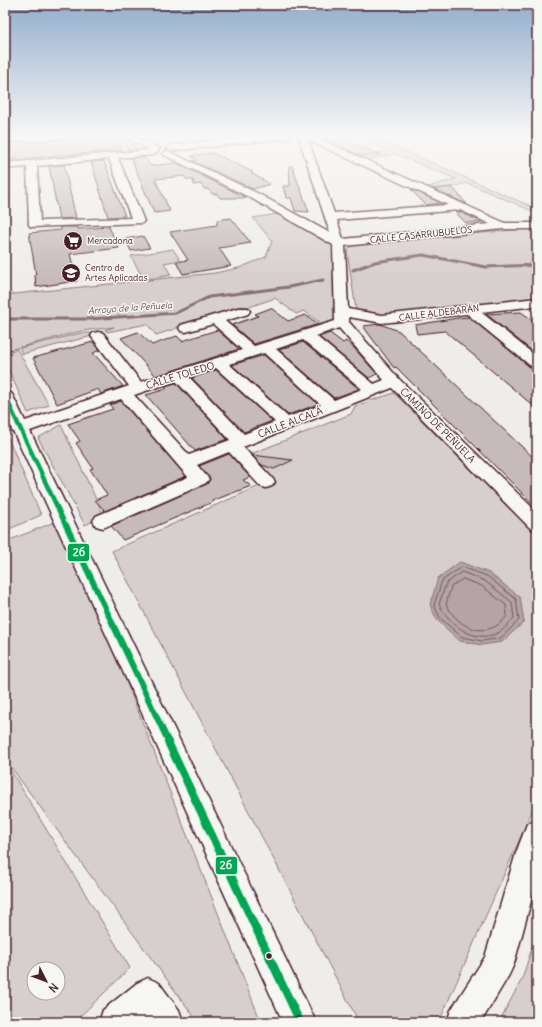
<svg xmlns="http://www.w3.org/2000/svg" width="542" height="1027" font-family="Delius,sans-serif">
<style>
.green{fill:#d7cfce;stroke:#90777c;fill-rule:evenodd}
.water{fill:#b4a4a5;stroke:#8a6f74}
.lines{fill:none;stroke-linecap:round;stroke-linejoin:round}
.shore{stroke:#74545c;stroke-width:1}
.stream{stroke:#8a6f74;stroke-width:3}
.building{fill:#c6babb;stroke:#4a1f2b}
.minor-casing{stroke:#4a1f2b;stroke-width:3}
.minor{fill:#f6f6f2;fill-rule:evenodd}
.bus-1-far2-casing{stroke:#f6f6f2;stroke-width:7}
.bus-1-far1-casing{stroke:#f6f6f2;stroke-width:9}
.bus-1-casing{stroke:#f6f6f2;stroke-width:10}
.bus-1-far2{stroke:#00a651;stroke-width:4.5}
.bus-1-far1{stroke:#00a651;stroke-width:6}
.bus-1{stroke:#00a651;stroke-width:8}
.bus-dot{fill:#4a1f2b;stroke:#f6f6f2;stroke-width:1.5}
.labels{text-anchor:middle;stroke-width:3;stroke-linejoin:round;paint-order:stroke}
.far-street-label{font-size:9px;fill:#4a1f2b;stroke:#f6f6f2}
.far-poi-label{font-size:9px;fill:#4a1f2b;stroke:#f6f6f2;text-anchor:start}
.far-water-label{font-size:9px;font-style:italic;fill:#6f4e56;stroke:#f6f6f2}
.street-label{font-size:10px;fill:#4a1f2b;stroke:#f6f6f2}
.line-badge{stroke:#f6f6f2;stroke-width:1.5}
.badge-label{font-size:11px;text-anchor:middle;font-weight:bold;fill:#fff}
</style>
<rect width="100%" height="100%" fill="#efedea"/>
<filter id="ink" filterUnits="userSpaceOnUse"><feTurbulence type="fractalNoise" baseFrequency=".025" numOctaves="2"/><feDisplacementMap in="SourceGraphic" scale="8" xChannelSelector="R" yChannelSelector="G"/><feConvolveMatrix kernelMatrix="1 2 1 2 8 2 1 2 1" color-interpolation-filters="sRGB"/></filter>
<g filter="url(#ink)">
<g class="green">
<path d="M350 135H361L405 151 537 209V213L467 183 438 191 428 187 456 179 395 154 368 160 360 157 388 150Z"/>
<path d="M284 213 339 243 333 309 341 312 342 323 328 328 304 311 296 314 275 298 249 307 240 306 230 309V312L192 324 180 325 175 329 156 335 147 324 107 332 105 330 114 327 81 331 5 351V295L215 273 239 268 266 257 272 241 253 218Z"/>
<path d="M537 229V302L382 319 356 310 347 251 352 245 515 230Z"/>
<path d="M173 249 180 260 164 263 171 275 144 280 131 256Z"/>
<path d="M81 333H90L92 336 22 354 20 348Z"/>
<path d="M17 349 49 405 28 413 5 362V353Z"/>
<path d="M394 393 537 536V800L439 1022H359L112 551 266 483 246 456 351 414 355 406Z"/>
<path d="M61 425 104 516 85 525 38 438Z"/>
<path d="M5 431 41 515 5 531Z"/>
<path d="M62 519 261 1022H198L5 759V542Z"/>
<path d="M5 761 130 968 74 1022H5ZM34 969H58V993H34Z"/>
<path d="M537 932V1022H499L522 979Z"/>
</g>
<path class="water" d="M460 562 489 573 520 597 524 622 502 642 482 645 460 641 437 620 430 605 438 578Z"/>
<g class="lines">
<g class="shore">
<path d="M462 567 487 576 516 599 519 620 501 638 482 641 462 637 440 618 434 605 442 581Z"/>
<path d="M462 572 485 581 512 602 514 618C509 623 504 630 498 633 473 644 450 625 439 604L446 584Z"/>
<path d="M463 579 482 586 506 605 507 616C488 641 458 629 446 604L451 587Z"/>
</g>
<g class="stream">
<path d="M353 270 375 262 423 255 486 267 537 265"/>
<path d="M5 319H90L176 313 209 297 289 287 323 280"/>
</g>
</g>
<g class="building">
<path d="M86 135H117L123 150 5 160V143L63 140 68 136Z"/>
<path d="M121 135 129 140 137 150H128Z"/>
<path d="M321 135H333L381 155H359L321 138Z"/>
<path d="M213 153 253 172 251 173 270 184 253 189 192 161 197 160 191 156Z"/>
<path d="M144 157 151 166 176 163 247 198H220L217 194H212L208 189H204L201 184 194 185 193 180H187L184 176 155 179 170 211 154 213 131 158Z"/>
<path d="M104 161 125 216 108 217 91 162Z"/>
<path d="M64 165 76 218 59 219 49 166Z"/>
<path d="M289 166H292L309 212 295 211 291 198H286L283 186H290Z"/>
<path d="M452 187 467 204 433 189Z"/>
<path d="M411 190H413L441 203 426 205Z"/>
<path d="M455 212H460L482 222 466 223Z"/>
<path d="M231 218 251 243 219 248 231 266 183 274 176 262 188 260 170 232 217 225V220Z"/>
<path d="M61 227H78V229L109 227 119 248 70 254 77 281 36 287 35 275H36L29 233 61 230Z"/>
<path d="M143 236 150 248 131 251 125 239Z"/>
<path d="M271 308 288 321 305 315 319 324 254 344 232 325 258 316 255 314Z"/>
<path d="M521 312 537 323V355L486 314Z"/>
<path d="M469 317 531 368 537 369V409L445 331 417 334 415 325 458 318Z"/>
<path d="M380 324 399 331 537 461V508L396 367 394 368 363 326Z"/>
<path d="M217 330 239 349 156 376 121 338 138 332 152 345 177 336 182 341Z"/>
<path d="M330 333 343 343 346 341 355 349 377 374 369 378 319 337Z"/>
<path d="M93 342 100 350 93 353 123 386 101 394 98 389 57 404 33 358Z"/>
<path d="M303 342 359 389 334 398 279 350Z"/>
<path d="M264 355 318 404 288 415 232 365Z"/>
<path d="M216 370 272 421 244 432 192 378Z"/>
<path d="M176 383 227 439 195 451 146 395 163 390 167 388 165 386Z"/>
<path d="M121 401 186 476 105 511 95 500 107 495 90 469 93 468 76 443 80 441 68 424 113 409 110 405Z"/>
<path d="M229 454 250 477 243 480 251 486 212 501 213 502 123 540 111 526 207 484 210 479 199 466Z"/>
<path d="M252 455 293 460 274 469 262 465Z"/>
</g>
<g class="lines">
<g class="minor-casing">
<g id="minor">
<path d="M32 135H67L63 138 5 142V136Z"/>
<path d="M123 135H133L160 149 155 154 152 155 118 158 144 221 142 223 31 227 29 225 27 167 5 169V163L149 150ZM109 159 131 218 40 221 37 166Z"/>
<path d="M269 135H292L288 138 171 151 166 148 171 145Z"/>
<path d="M298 135H311L505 223H537V229H503L345 246 348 309 382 315 537 298V306L481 312 537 357V368L532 367 467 314 382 323 349 317V322L399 379 537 512V530L530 528 392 388 243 447 272 478 275 482 272 486 266 488 260 486 229 452 197 465 209 479 206 483 103 528 96 526 93 521 96 516 188 477 121 399 30 431 316 1022H283L14 433 11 429 12 428 5 413V391L11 393 13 396 25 421 129 386 91 336 93 333 98 332 103 333 141 382 242 350 213 324 186 332 181 331 179 328 181 325 238 308H248L250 311 248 314 225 321 254 346 335 321 333 245 249 197 162 154 167 151 170 152 257 193 330 233ZM308 140 448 205 334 213ZM460 210 490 224 343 239 337 220ZM339 328 384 380 374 384 316 336ZM303 340 362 389 334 400 276 349ZM264 353 321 405 288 417 229 364ZM216 368 275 422 244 434 189 377ZM176 381 230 440 189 455 134 395Z"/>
<path d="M537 820V879L514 964 509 975 481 1022H447L451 1010 485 957 516 853 527 824Z"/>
<path d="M148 978 159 983 179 1010 183 1022H148L145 1018 140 1022H99L103 1010 137 983Z"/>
</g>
</g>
<use href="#minor" class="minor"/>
<g class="bus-1-far2-casing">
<path id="bus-1-far2" d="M5 396 66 526"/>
</g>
<g class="bus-1-far1-casing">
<path id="bus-1-far1" d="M66 525 169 743"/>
</g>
<g class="bus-1-casing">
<path id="bus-1" d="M168 742 300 1022"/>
</g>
<use href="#bus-1-far2" class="bus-1-far2"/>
<use href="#bus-1-far1" class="bus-1-far1"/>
<use href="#bus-1" class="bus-1"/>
</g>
</g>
<linearGradient id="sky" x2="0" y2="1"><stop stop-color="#93aecd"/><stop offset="0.49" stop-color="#f8f7f6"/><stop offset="1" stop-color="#f8f7f6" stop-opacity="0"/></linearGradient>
<rect width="542" height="278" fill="url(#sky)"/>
<defs>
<g id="supermarket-disc" transform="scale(1)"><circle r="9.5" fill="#4a1f2b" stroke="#f6f6f2"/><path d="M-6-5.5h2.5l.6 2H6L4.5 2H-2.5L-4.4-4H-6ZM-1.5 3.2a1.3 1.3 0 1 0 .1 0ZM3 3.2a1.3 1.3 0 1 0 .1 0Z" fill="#fff"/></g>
<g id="university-disc" transform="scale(1)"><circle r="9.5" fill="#4a1f2b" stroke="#f6f6f2"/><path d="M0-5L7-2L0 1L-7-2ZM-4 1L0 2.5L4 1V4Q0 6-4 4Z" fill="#fff"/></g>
</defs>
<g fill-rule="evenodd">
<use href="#supermarket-disc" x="73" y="241"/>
<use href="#university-disc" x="71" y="273"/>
</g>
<circle class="bus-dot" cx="269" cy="956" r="3.5"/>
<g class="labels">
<g class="far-street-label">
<text transform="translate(421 235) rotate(-6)" y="3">CALLE CASARRUBUELOS</text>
<text transform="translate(439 313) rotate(-7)" y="3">CALLE ALDEBARÁN</text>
</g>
<g class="far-poi-label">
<text x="87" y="244">Mercadona</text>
<text x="85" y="271">Centro de<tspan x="85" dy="10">Artes Aplicadas</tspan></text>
</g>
<g class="far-water-label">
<text transform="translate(130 308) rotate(-4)" y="3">Arroyo de la Peñuela</text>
</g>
<g class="street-label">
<text transform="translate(180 375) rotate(-17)" y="4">CALLE TOLEDO</text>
<text transform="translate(290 422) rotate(-21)" y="4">CALLE ALCALÁ</text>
<text transform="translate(438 425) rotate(45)" y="4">CAMINO DE PEÑUELA</text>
</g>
</g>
<g class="line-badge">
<rect x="67" y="543" width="23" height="19" rx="4" fill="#00a651"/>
<rect x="215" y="856" width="23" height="19" rx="4" fill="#00a651"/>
</g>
<g class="badge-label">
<text x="79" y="556">26</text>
<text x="226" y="869">26</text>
</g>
<rect width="542" height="1027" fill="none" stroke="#f6f6f2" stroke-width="20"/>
<rect x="10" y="10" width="522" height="1007" fill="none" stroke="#4a1f2b" stroke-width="1.5" filter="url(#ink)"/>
<g transform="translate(46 981) rotate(132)"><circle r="19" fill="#f6f6f2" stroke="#b1a0a2"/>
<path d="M0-3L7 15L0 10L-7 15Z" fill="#4a1f2b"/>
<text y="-6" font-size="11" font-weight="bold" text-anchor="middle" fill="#4a1f2b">N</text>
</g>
</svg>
